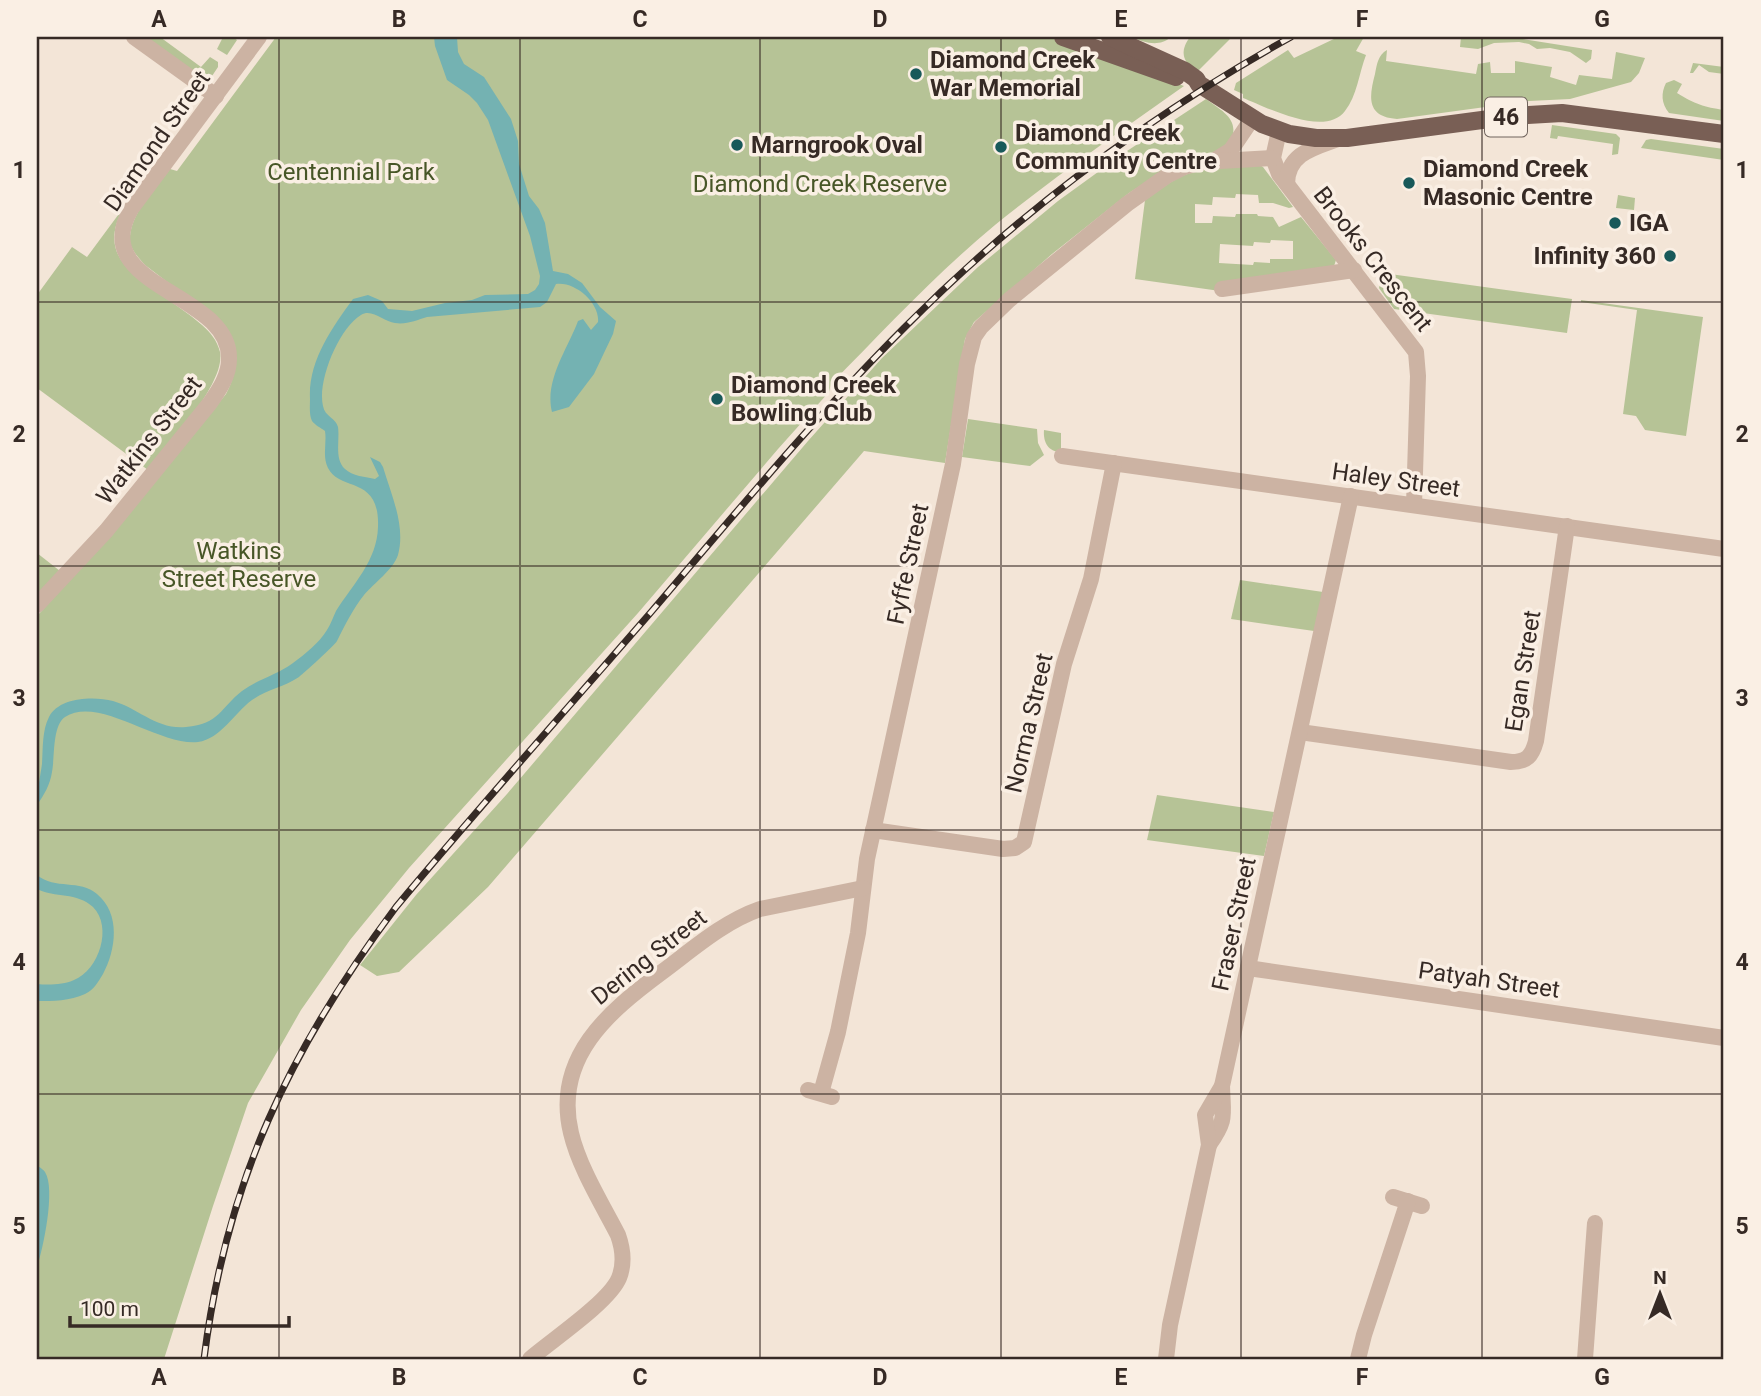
<svg xmlns="http://www.w3.org/2000/svg" width="1761" height="1396" font-family="Roboto,sans-serif">
<style>
.green{fill:#b6c396;fill-rule:evenodd}
.water{fill:#74b2b2}
.lines{fill:none;stroke-linecap:round;stroke-linejoin:round}
.minor{stroke:#ccb3a3;stroke-width:16}
.primary{stroke:#795f55;stroke-width:18}
.rail-casing{stroke:#362a25;stroke-width:7}
.rail{stroke:#faefe4;stroke-width:4.5;stroke-dasharray:13;stroke-linecap:butt}
.grid{fill:none;stroke:#362a25;stroke-width:2;stroke-opacity:0.55}
.poi-dot{fill:#18595a;stroke:#faefe4;stroke-width:2.5}
.labels{text-anchor:middle;stroke-width:7;stroke-linejoin:round;paint-order:stroke}
.shield{fill:#faefe4;stroke:#71655e;stroke-width:2}
.shield-label{font-size:23px;font-weight:bold;fill:#362a25}
.poi-label{font-size:24px;font-weight:bold;fill:#362a25;stroke:#faefe4;text-anchor:start}
.street-label{font-size:24px;fill:#362a25;stroke:#faefe4}
.park-label{font-size:24px;fill:#475627;stroke:#faefe4}
.neatline{fill:none;stroke:#362a25;stroke-width:2.5}
.grid-label{font-size:23px;text-anchor:middle;font-weight:bold;fill:#362a25}
</style>
<rect width="100%" height="100%" fill="#f3e5d7"/>
<g class="green">
<path d="M144 37H160L201 67 210 57 218 62V67L212 76 204 78Z"/>
<path d="M223 37H233L237 40 227 55 217 49Z"/>
<path d="M276 37H1051L1184 86C1120 131 1056 176 995 225 937 273 884 330 831 384L829 392 778 449 638 613 409 868 350 940 301 1010 248 1103 213 1206 164 1359H37V616L119 526 226 394C239 369 239 351 225 326L145 265C138 257 128 247 130 236 132 211 156 188 170 169L177 171Z"/>
<path d="M1130 37H1171C1158 48 1145 42 1130 37Z"/>
<path d="M1190 37H1232L1196 73C1183 61 1179 52 1190 37Z"/>
<path d="M1338 37H1364L1356 51 1366 55C1359 73 1357 96 1345 111 1325 138 1266 107 1243 98V94L1234 90 1236 83 1288 50 1294 58Z"/>
<path d="M1461 37H1510L1592 50 1591 59 1586 63 1570 52 1550 48 1537 49 1529 44 1519 42 1494 43 1478 49 1460 47Z"/>
<path d="M1387 50 1386 61 1476 74 1478 64 1490 62 1491 73H1515V61L1552 67 1550 77 1576 85 1579 75 1612 79 1616 52 1645 58 1639 73 1631 82 1570 99 1529 101 1397 119C1366 117 1369 97 1375 74 1377 64 1378 55 1387 50Z"/>
<path d="M1693 63 1724 67V74L1709 72 1699 65 1693 73H1690Z"/>
<path d="M1674 80 1682 84 1677 93C1695 104 1704 107 1724 110V121L1669 113C1661 103 1661 93 1666 83Z"/>
<path d="M1206 99C1222 111 1240 119 1231 141L1215 153 1189 158 1176 163 1129 193 1052 254 974 322 965 339 945 463 864 451 488 887 399 972 377 976 360 965 416 895 507 794 808 441 882 358 978 267 1058 201 1127 151Z"/>
<path d="M1552 125 1616 134 1620 138 1618 154 1612 155 1613 144 1558 136 1557 139 1550 138Z"/>
<path d="M1651 139 1724 149V160L1641 148 1646 140Z"/>
<path d="M1258 164 1263 167 1293 207 1289 208 1273 203H1259L1258 195 1236 194 1235 198 1213 197 1212 205 1195 204V223H1212L1213 216 1235 217 1236 214H1257L1258 216 1273 217 1279 227 1301 217 1336 260 1334 266 1220 291 1135 279 1145 200C1157 192 1169 182 1182 176 1206 166 1233 166 1258 164ZM1271 240 1293 241V259H1270V263L1254 262 1253 265 1219 263 1220 244 1253 246 1254 242 1270 243Z"/>
<path d="M1618 195 1635 198 1634 210 1616 208Z"/>
<path d="M124 207C100 250 124 268 157 292 173 303 188 313 202 325 210 332 217 340 220 352 226 383 168 445 148 470L37 388V295L72 247 87 257Z"/>
<path d="M1390 274 1572 299 1567 333 1394 309 1379 288 1381 279Z"/>
<path d="M1581 300 1703 317 1686 436 1645 430 1636 416 1623 414 1637 310 1581 302Z"/>
<path d="M968 419 1037 429 1038 443 1044 455 1030 466 962 457Z"/>
<path d="M1044 430 1061 433V452C1048 452 1043 442 1044 430Z"/>
<path d="M37 553 60 571 37 595Z"/>
<path d="M1240 580 1323 592 1314 631 1231 619Z"/>
<path d="M1157 795 1274 812 1264 856 1147 840Z"/>
</g>
<g class="water">
<path d="M434 37H457L458 52 464 64 484 77 511 119 518 141 519 164 529 196 539 209 545 223 553 271 568 274 582 283 600 307 616 321 613 334 594 374 569 407 552 412C544 381 568 348 578 321L583 319 591 330 598 322C600 303 575 281 556 284L547 302 540 307 427 317C417 320 406 325 395 323 384 322 372 308 361 315 339 328 317 381 323 406 325 417 336 418 338 427 340 440 334 459 345 469 352 476 366 477 375 479L379 476 370 457 380 462 383 467C391 494 406 526 398 555 393 570 374 583 364 595 353 609 345 625 337 641 334 646 305 672 299 677 284 687 266 690 252 700 234 713 221 739 198 742 158 746 99 695 65 717 52 726 55 757 52 772 50 785 44 795 37 805 37 791 40 778 42 764 43 749 42 730 49 717 59 697 94 696 113 701 138 708 157 730 186 727 220 724 220 708 242 691 258 679 277 675 293 663 305 654 319 643 327 630 331 624 333 617 336 611 353 584 377 561 378 527 380 475 340 492 328 468 322 456 327 443 325 431 321 428 315 425 312 421 309 415 310 406 310 399 308 361 332 328 353 299L368 295 382 301 388 309 412 311 445 303 472 300 485 295 528 294 535 290 539 284 540 276 530 236 488 120 477 103 469 95 447 80 435 46Z"/>
<path d="M37 875C55 890 80 879 97 894 121 914 116 950 103 974 98 982 94 990 85 994 70 1001 53 1001 37 1001V984C48 985 63 985 74 980 99 970 113 927 93 907 77 892 55 898 37 889Z"/>
<path d="M37 1165C39 1167 44 1170 45 1172 56 1189 43 1249 37 1267Z"/>
</g>
<g class="lines">
<g class="minor">
<path d="M134 37 216 96"/>
<path d="M1279 131 1273 158 1279 174 1416 352 1418 376 1414 505"/>
<path d="M1215 160 1231 150 1252 119"/>
<path d="M1287 184C1287 154 1313 148 1338 139"/>
<path d="M1222 289 1354 270"/>
<path d="M1062 456 1724 549"/>
<path d="M37 605 106 531 210 403C219 390 229 376 229 359 231 292 86 288 131 209L259 37"/>
<path d="M1300 732 1511 762C1527 762 1532 756 1536 741L1567 526"/>
<path d="M873 830 1003 849 1015 848 1024 842 1064 664 1091 579 1114 463"/>
<path d="M1248 968 1724 1038"/>
<path d="M808 1090 832 1097"/>
<path d="M821 1093 838 1032 858 933 867 859 953 464 967 364 974 337 981 327 1009 300 1127 204 1168 175 1184 167 1203 162 1273 158"/>
<path d="M1209 1145C1227 1119 1223 1117 1222 1086"/>
<path d="M1393 1197 1422 1206"/>
<path d="M530 1359C552 1340 609 1302 619 1278 625 1263 623 1249 618 1235 602 1204 579 1167 571 1133 553 1058 608 1012 662 972 693 949 723 922 760 909L863 888"/>
<path d="M1166 1359 1170 1325 1209 1145 1205 1115 1222 1086 1351 496"/>
<path d="M1358 1359 1364 1335 1408 1201"/>
<path d="M1585 1359 1595 1223"/>
</g>
<g class="primary">
<path d="M1063 37 1176 77"/>
<path d="M1110 37 1185 71 1196 79 1199 84 1262 124 1289 134 1316 138H1347L1512 116 1562 113 1724 134"/>
</g>
<g class="rail-casing">
<path id="rail" d="M204 1359C226 1181 290 1049 396 907 480 806 567 709 652 611 734 515 815 417 904 328 1018 213 1150 115 1291 37"/>
</g>
<use href="#rail" class="rail"/>
</g>
<path class="grid" d="M279 37V1359M520 37V1359M760 37V1359M1001 37V1359M1241 37V1359M1482 37V1359M37 302H1724M37 566H1724M37 830H1724M37 1094H1724"/>
<g class="poi-dot">
<circle cx="916" cy="74" r="7"/>
<circle cx="737" cy="145" r="7"/>
<circle cx="1001" cy="147" r="7"/>
<circle cx="1409" cy="183" r="7"/>
<circle cx="1615" cy="223" r="7"/>
<circle cx="1670" cy="256" r="7"/>
<circle cx="717" cy="399" r="7"/>
</g>
<g class="labels">
<rect class="shield" x="1485" y="97.5" width="42" height="39" rx="5"/>
<g class="shield-label">
<text x="1506" y="125">46</text>
</g>
<g class="poi-label">
<text x="930" y="68">Diamond Creek<tspan x="930" dy="28">War Memorial</tspan></text>
<text x="1015" y="141">Diamond Creek<tspan x="1015" dy="28">Community Centre</tspan></text>
<text x="751" y="153">Marngrook Oval</text>
<text x="1423" y="177">Diamond Creek<tspan x="1423" dy="28">Masonic Centre</tspan></text>
<text x="1629" y="231">IGA</text>
<text x="1656" y="264" text-anchor="end">Infinity 360</text>
<text x="731" y="393">Diamond Creek<tspan x="731" dy="28">Bowling Club</tspan></text>
</g>
<g class="street-label">
<text transform="translate(157 141) rotate(-55)" y="8">Diamond Street</text>
<text transform="translate(1373 259) rotate(52)" y="8">Brooks Crescent</text>
<text transform="translate(149 440) rotate(-52)" y="8">Watkins Street</text>
<text transform="translate(1396 480) rotate(8)" y="8">Haley Street</text>
<text transform="translate(908 564) rotate(-78)" y="8">Fyffe Street</text>
<text transform="translate(1523 671) rotate(-81)" y="8">Egan Street</text>
<text transform="translate(1029 723) rotate(-77)" y="8">Norma Street</text>
<text transform="translate(1234 924) rotate(-78)" y="8">Fraser Street</text>
<text transform="translate(649 957) rotate(-38)" y="8">Dering Street</text>
<text transform="translate(1489 980) rotate(8)" y="8">Patyah Street</text>
</g>
<g class="park-label">
<text x="351" y="180">Centennial Park</text>
<text x="820" y="192">Diamond Creek Reserve</text>
<text x="239" y="559">Watkins<tspan x="239" dy="28">Street Reserve</tspan></text>
</g>
</g>
<rect width="1761" height="1396" fill="none" stroke="#faefe4" stroke-width="77"/>
<g transform="translate(1660 1294)" stroke="#faefe4" stroke-width="5" paint-order="stroke">
<path d="M0-5L12 26L0 18L-12 26Z" fill="#362a25"/>
<text y="-10" font-size="19" font-weight="bold" text-anchor="middle" fill="#362a25">N</text>
</g>
<path d="M70 1316v10h219v-10" fill="none" stroke="#362a25" stroke-width="3.5"/>
<text x="80" y="1316" font-size="21" fill="#362a25" stroke="#faefe4" stroke-width="5" paint-order="stroke">100 m</text>
<rect x="38" y="38" width="1684" height="1320" class="neatline"/>
<g class="grid-label">
<text x="159" y="27">A</text>
<text x="399" y="27">B</text>
<text x="640" y="27">C</text>
<text x="880" y="27">D</text>
<text x="1121" y="27">E</text>
<text x="1362" y="27">F</text>
<text x="1602" y="27">G</text>
<text x="19" y="178">1</text>
<text x="1742" y="178">1</text>
<text x="19" y="442">2</text>
<text x="1742" y="442">2</text>
<text x="19" y="706">3</text>
<text x="1742" y="706">3</text>
<text x="19" y="970">4</text>
<text x="1742" y="970">4</text>
<text x="19" y="1234">5</text>
<text x="1742" y="1234">5</text>
<text x="159" y="1385">A</text>
<text x="399" y="1385">B</text>
<text x="640" y="1385">C</text>
<text x="880" y="1385">D</text>
<text x="1121" y="1385">E</text>
<text x="1362" y="1385">F</text>
<text x="1602" y="1385">G</text>
</g>
</svg>
